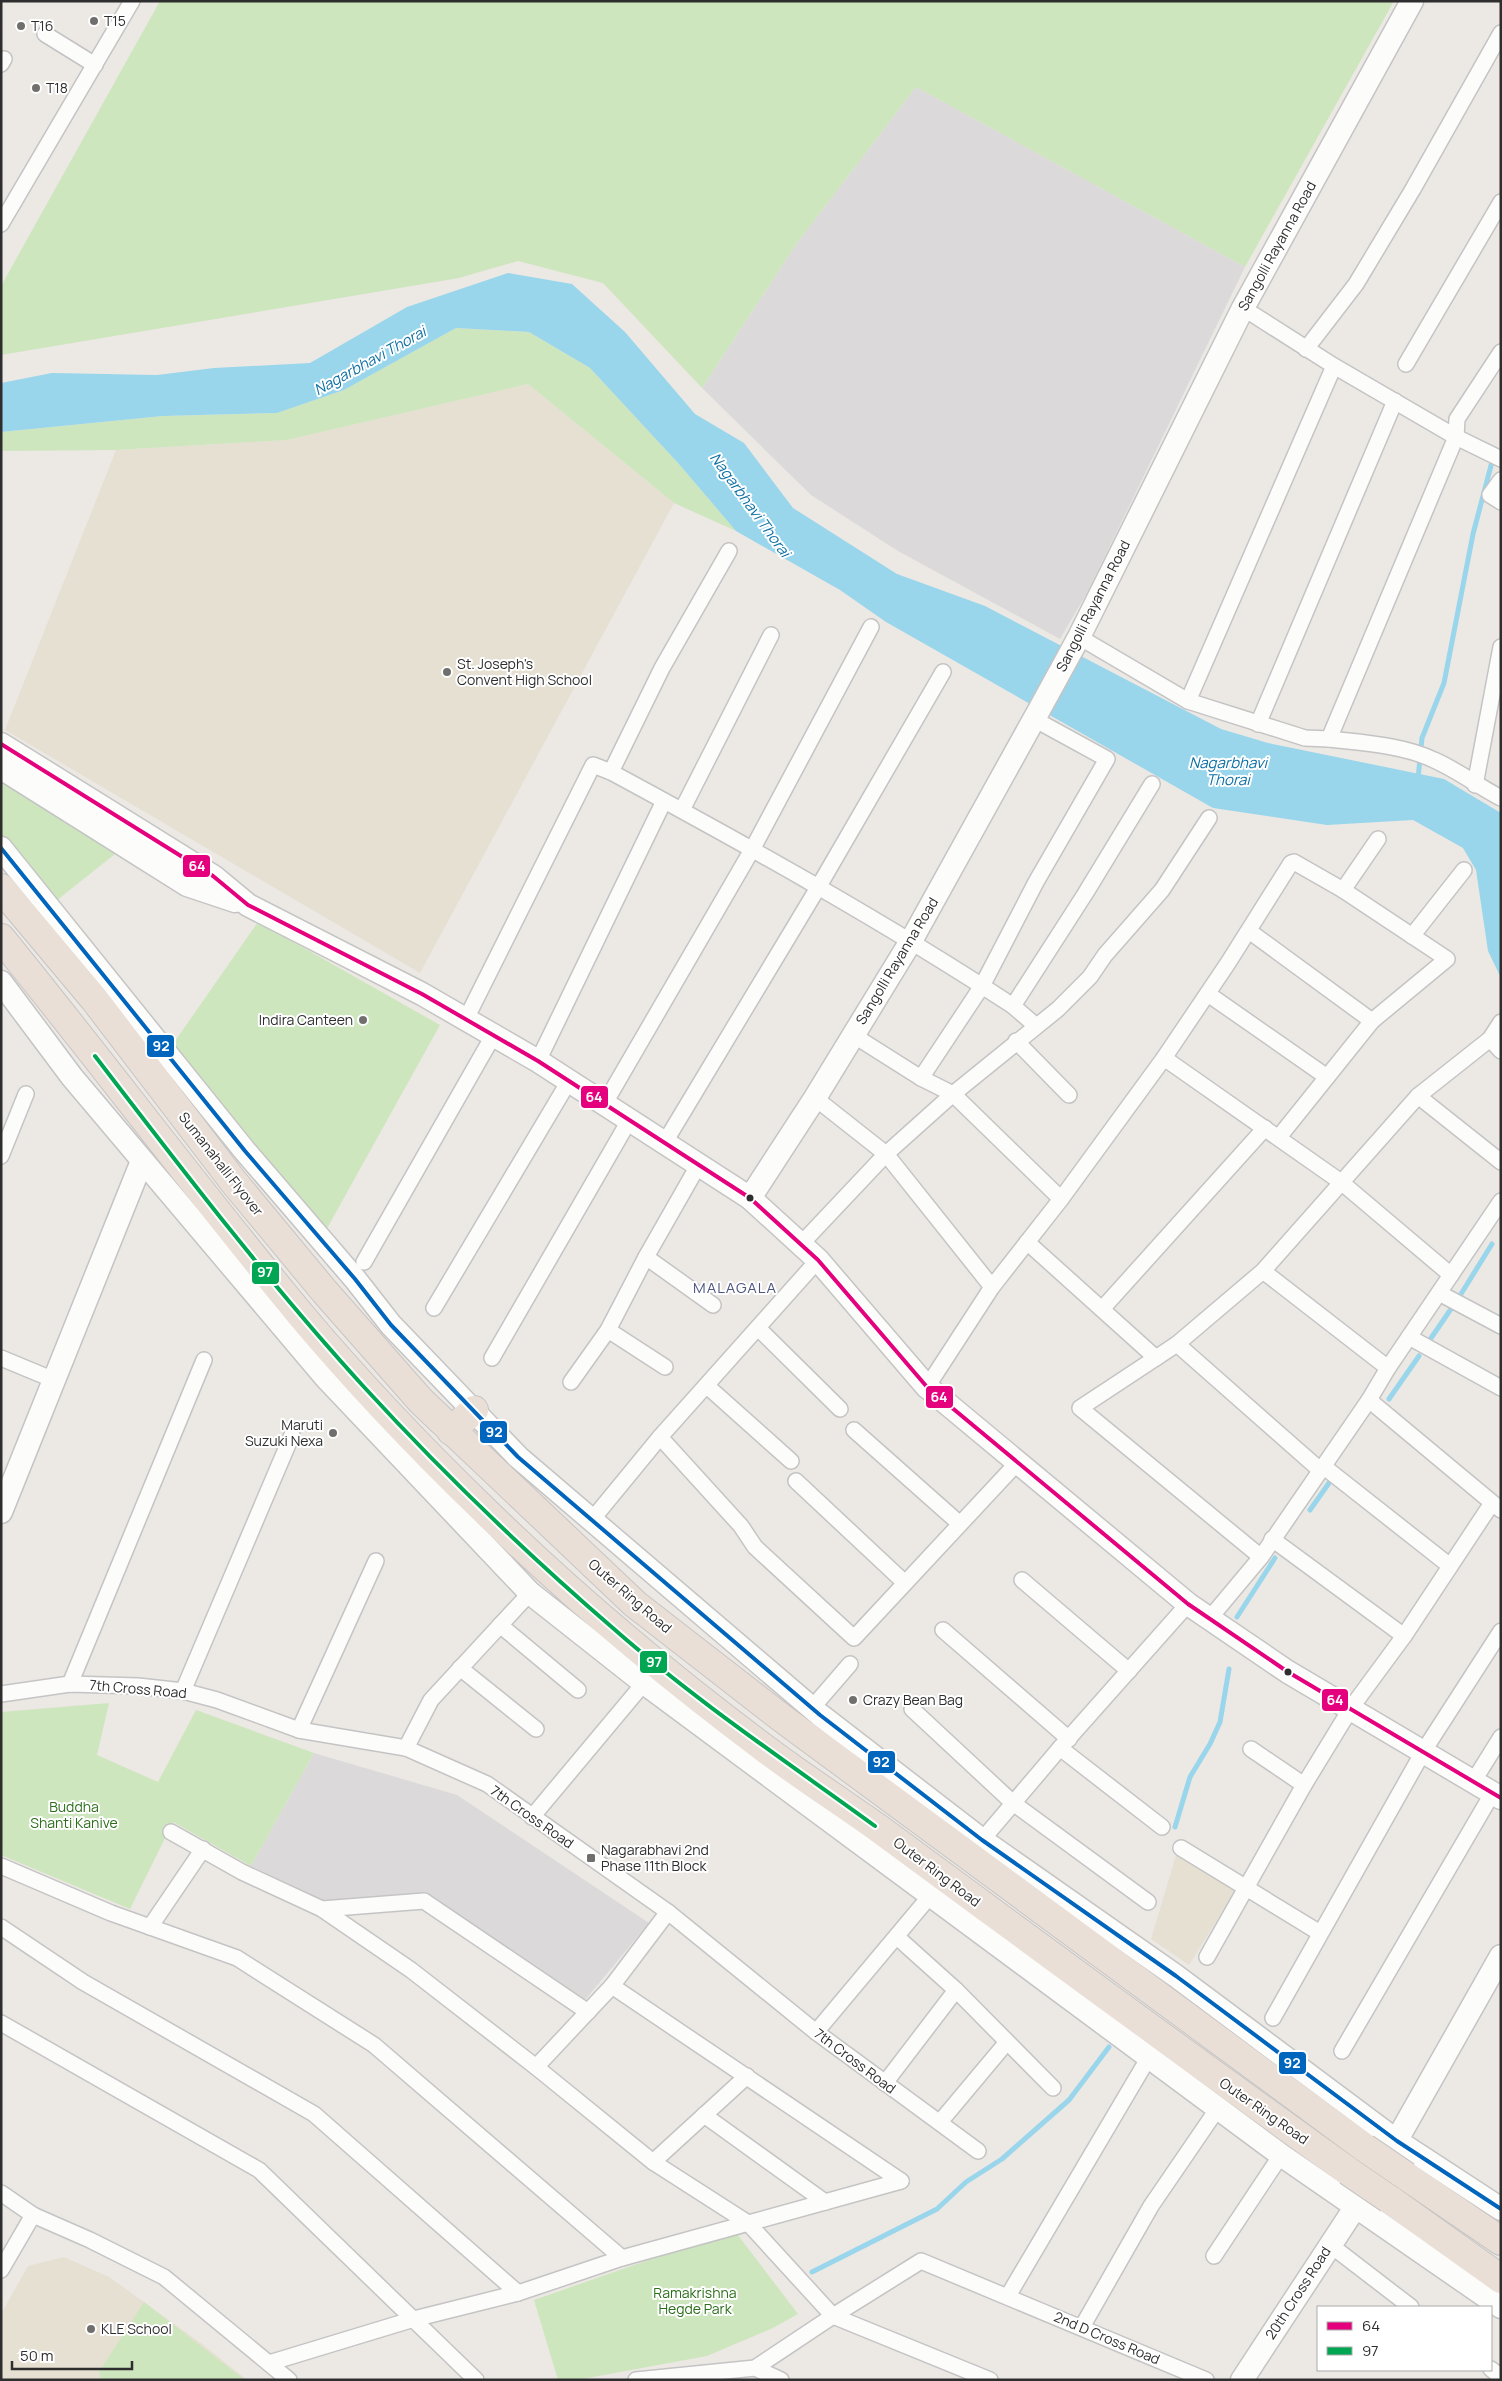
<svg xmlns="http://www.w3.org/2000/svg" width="1502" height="2381" font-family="Manrope,sans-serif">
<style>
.industrial{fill:#dcd9db}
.education{fill:#e6e0d3}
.green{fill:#cee6be}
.water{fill:#99d6ec}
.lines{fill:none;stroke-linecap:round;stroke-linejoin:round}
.stream{stroke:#99d6ec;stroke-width:5}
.street-casing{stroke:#c5c4c5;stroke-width:18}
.secondary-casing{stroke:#c5c4c5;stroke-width:25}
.highway-casing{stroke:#c6c5c4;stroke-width:30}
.street{stroke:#fcfcfb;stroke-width:15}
.secondary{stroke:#fcfcfb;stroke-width:22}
.highway{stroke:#eadfd6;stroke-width:28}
.highway-bridge-casing{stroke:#c6c5c4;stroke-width:30;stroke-linecap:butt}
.highway-bridge{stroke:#eadfd6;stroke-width:28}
.bus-1-casing{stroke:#fff;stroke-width:8}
.bus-2-casing{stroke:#fff;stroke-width:8}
.bus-3-casing{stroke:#fff;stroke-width:8}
.bus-1{stroke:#e5007d;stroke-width:4}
.bus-2{stroke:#00a651;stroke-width:4}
.bus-3{stroke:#0065bd;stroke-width:4}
.poi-dot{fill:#706f6e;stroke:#fff;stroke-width:2}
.bus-dot{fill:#2e2e2e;stroke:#fff;stroke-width:2}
.labels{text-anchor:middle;stroke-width:4;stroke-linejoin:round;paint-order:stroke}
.poi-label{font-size:14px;fill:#2e2e2e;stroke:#fff;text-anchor:start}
.street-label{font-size:14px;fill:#2e2e2e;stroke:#fff}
.park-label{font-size:14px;fill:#2c6e1b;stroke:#fff}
.water-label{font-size:15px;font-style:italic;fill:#0d6fa3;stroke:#fff}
.neighbourhood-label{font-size:15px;letter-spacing:1px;fill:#4d5680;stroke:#fff}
.line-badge{stroke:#fff;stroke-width:2}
.badge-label{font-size:14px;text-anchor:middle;font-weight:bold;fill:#fff}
</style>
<rect width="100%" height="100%" fill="#ece8e4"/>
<g class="industrial">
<path d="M916 87 1245 267 1088 591 1060 639 898 551 811 495 702 388 797 243Z"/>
<path d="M314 1753 457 1795 649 1923 585 2000 426 1894 322 1903 251 1866Z"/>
</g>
<g class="education">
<path d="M528 384 674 503 420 973 5 730 116 450 287 440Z"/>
<path d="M1177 1852 1237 1888 1189 1965 1151 1939Z"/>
<path d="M64 2257 109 2277 202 2344 247 2380H1V2314L28 2266Z"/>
</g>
<g class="green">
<path d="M160 1H1394L1245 267 916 87 797 243 702 388 603 283 518 261 459 278 1 355V286Z"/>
<path d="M456 328 529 332 590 368 678 463 736 531 674 503 528 384 287 440 116 450 1 451V432L163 416 277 413 344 390Z"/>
<path d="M1 778 120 850 56 901 1 835Z"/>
<path d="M258 922 440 1025 325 1232 173 1044Z"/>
<path d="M109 1703 97 1755 158 1782 196 1710 314 1753 251 1866 173 1822 130 1909 1 1855V1712Z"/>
<path d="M734 2230 798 2314 773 2328 707 2356 577 2380H558L534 2300Z"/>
<path d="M144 2302 245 2380H101L99 2372Z"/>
</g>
<path class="water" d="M508 273 572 284 625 332 695 414 744 443 793 508 897 574 985 606 1221 729 1268 743 1444 779 1501 813V978L1488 951 1476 870 1463 848 1413 820 1327 825 1213 808 886 622 840 590 736 531 678 463 590 368 529 332 456 328 344 390 277 413 163 416 1 432V383L52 373 157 375 214 368 310 363 407 307Z"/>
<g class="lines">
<g class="stream">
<path d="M1418 779 1422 738 1444 683 1473 534 1493 458"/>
<path d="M1461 1294 1492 1244"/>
<path d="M1427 1344 1453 1306"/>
<path d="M1389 1399 1419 1356"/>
<path d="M1310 1510 1329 1483"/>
<path d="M1237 1617 1275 1558"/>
<path d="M1175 1827 1190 1777 1210 1744 1220 1722 1229 1669"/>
<path d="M812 2272 937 2209 966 2182 1002 2159 1069 2100 1109 2047"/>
</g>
<g class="street-casing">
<g id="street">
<path d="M45 34 95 65"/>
<path d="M1 64 4 59"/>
<path d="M1 224 132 1"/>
<path d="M1243 308 1334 366 1456 437 1329 739 1305 738 1188 701 1334 366"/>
<path d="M1306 349 1356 284 1413 189 1501 33"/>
<path d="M1501 352 1457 419 1456 437 1501 459"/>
<path d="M1406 364 1501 202"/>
<path d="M1501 480 1490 495 1501 502"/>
<path d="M1079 637 1188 701"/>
<path d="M1258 724 1395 401"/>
<path d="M1329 739C1363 743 1403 745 1434 760 1457 770 1478 786 1501 798"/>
<path d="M611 772 662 668 729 551"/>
<path d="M1475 785 1501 647"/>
<path d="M682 810 771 635"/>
<path d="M1343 890 1378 839"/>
<path d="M1249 931 1372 1021"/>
<path d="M1412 936 1464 870"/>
<path d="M1208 994 1327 1077"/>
<path d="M1013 1006 1035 1025"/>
<path d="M466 1019 593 765 611 772C748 846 883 921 1013 1006L1085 894 1152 784"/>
<path d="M853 1035 921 1078 982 986 1036 882 1107 759 1034 719"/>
<path d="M1490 1039 1501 1051"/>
<path d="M1016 1041 1069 1095"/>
<path d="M1164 1058 1341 1182 1451 1275"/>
<path d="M538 1061 664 801"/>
<path d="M921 1078 953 1094 1061 1199"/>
<path d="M1418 1096 1501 1162"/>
<path d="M815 1098 886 1154 992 1287"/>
<path d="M605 1103 753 848 871 627"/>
<path d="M665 1142 819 886 943 672"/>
<path d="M1 1156 26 1094"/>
<path d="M1027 1242 1156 1358"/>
<path d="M802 1243 886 1154 953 1094 1058 1009 1090 977 1105 955 1162 890 1209 818"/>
<path d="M646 1257 713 1305"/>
<path d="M364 1262 493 1036"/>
<path d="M1263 1271 1388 1368"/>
<path d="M1439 1293 1501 1326"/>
<path d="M434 1308 569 1081"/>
<path d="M1102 1309 1265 1128"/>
<path d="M758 1328 840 1409"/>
<path d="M608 1330 665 1367"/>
<path d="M1409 1337 1501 1388"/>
<path d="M1177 1344 1320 1470"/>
<path d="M1 1358 54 1380"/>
<path d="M492 1358 630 1119"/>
<path d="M571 1382 608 1330 646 1257 699 1164"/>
<path d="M707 1386 791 1461"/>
<path d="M927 1387 992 1287 1061 1199 1164 1058 1228 963 1291 863 1294 862 1343 890 1447 959 1372 1021 1279 1137"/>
<path d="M1369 1400 1501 1510"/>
<path d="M854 1430 960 1524"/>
<path d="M660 1437 818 1260"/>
<path d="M1323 1466 1450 1566"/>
<path d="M796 1481 905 1583"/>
<path d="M591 1521 660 1437 741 1526 755 1547 854 1638 1018 1462"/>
<path d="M1272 1539 1404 1636"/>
<path d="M1261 1557 1080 1408 1177 1344 1263 1271 1418 1096 1490 1039 1501 1022"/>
<path d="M1022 1580 1129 1671"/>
<path d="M1210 1618 1261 1557 1369 1400 1388 1368 1501 1201"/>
<path d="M500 1625 578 1690"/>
<path d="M943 1630 1069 1739"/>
<path d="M460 1668 536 1729"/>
<path d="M70 1684 204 1360"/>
<path d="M183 1691 292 1435"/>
<path d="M1 1694 70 1684 138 1686 183 1691 217 1700 299 1730 406 1748 487 1784 668 1912 816 2032 978 2151"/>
<path d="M812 1708 850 1664"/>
<path d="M912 1709 1013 1803 1148 1902"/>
<path d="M299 1730 376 1561"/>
<path d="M406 1748 431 1700 530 1593"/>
<path d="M1060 1748 1162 1827"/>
<path d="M1251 1749 1304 1785"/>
<path d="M1473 1782 1501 1737"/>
<path d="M532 1817 644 1683"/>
<path d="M171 1832 242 1872 322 1909 411 1970 536 2067 653 2162 748 2223 833 2316 990 2380"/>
<path d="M982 1840 1060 1748 1188 1604"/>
<path d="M1181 1848 1320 1933"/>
<path d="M1 1866 111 1913 237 1958 374 2045 622 2258"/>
<path d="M322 1909 424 1901 588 2012"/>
<path d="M1 1927 83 1982 314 2114 518 2293"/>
<path d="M150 1927 203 1849"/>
<path d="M1207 1957 1304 1785 1351 1708 1404 1636 1492 1503"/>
<path d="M612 1986 901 2181"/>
<path d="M956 1990 1053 2088"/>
<path d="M1273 2018 1423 1752 1501 1631"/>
<path d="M1 2023 259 2170 476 2380"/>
<path d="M816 2032 930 1896"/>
<path d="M1342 2051 1492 1794"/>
<path d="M536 2067 612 1986 668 1912"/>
<path d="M885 2083 956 1990 897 1937"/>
<path d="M704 2115 825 2202"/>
<path d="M940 2122 1007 2042"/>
<path d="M653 2162 747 2076"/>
<path d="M1 2193 33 2215"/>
<path d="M1329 2244 1411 2307"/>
<path d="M1214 2256 1281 2155"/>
<path d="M1 2270 33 2215 90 2240 164 2277 289 2380"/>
<path d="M1008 2296 1149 2057"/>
<path d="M1082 2327 1151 2206 1218 2108"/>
<path d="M269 2363 414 2319 518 2293 622 2258 901 2181"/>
<path d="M755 2368 781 2380"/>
<path d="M1491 2369 1501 2377"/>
<path d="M636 2380 755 2368 833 2316 921 2261 1206 2380"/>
</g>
</g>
<g class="secondary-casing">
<g id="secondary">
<path d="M1 744 213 876 248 905 422 994 538 1061 750 1198 818 1260 927 1387 1188 1604 1288 1672 1501 1798"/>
<path d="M1 768 187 885 235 901"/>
<path d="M1 848 245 1151 355 1279 391 1325 518 1457 820 1715 982 1840 1176 1976 1397 2141 1501 2209"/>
<path d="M1 982 72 1077 326 1378 530 1593 644 1683 1281 2155 1501 2307"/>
<path d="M750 1198 815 1098 911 941 1038 712 1079 637 1243 308 1412 1"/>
<path d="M1 1512 142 1161"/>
<path d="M1390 2152 1501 1956"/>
<path d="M1242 2380 1364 2194"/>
</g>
</g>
<g class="highway-casing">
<g id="highway">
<path d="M1 888 94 999 233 1181 325 1292 421 1401 635 1604 783 1719 1365 2148"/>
<path d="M1 938C102 1062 198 1191 300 1314 357 1382 419 1447 483 1509 571 1595 665 1674 764 1748 801 1776 840 1801 878 1828 1034 1943 1190 2058 1348 2171"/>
<path d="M451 1431 474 1410"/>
<path d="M1406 2176 1501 2241"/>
<path d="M1389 2199 1501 2279"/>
</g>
</g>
<use href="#street" class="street"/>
<use href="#secondary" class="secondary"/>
<use href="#highway" class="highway"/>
<g class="highway-bridge-casing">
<g id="highway-bridge">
<path d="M1365 2148 1406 2176"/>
<path d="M1348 2171 1389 2199"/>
</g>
</g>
<use href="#highway-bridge" class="highway-bridge"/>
<g class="bus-1-casing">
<path id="bus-1" d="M1 744 213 876 248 905 422 994 538 1061 750 1198 818 1260 927 1387 1188 1604 1288 1672 1501 1798"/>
</g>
<g class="bus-2-casing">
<path id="bus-2" d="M95 1056C181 1168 268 1282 364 1387 442 1472 526 1553 614 1629 696 1701 787 1762 875 1826"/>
</g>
<g class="bus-3-casing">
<path id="bus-3" d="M1 848 245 1151 355 1279 391 1325 518 1457 820 1715 982 1840 1176 1976 1397 2141 1501 2209"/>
</g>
<use href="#bus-1" class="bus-1"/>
<use href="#bus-2" class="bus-2"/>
<use href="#bus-3" class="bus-3"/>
</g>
<g class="poi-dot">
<circle cx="94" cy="21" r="5"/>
<circle cx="21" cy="26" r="5"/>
<circle cx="36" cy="88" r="5"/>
<circle cx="447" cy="672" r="5"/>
<circle cx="363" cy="1020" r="5"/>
<circle cx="333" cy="1433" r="5"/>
<circle cx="853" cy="1700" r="5"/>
<rect x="586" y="1853" width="10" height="10" rx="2.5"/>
<circle cx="91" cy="2329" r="5"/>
</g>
<g class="bus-dot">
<circle cx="750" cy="1198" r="4.5"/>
<circle cx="1288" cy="1672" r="4.5"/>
</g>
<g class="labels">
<g class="poi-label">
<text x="104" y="26">T15</text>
<text x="31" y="31">T16</text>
<text x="46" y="93">T18</text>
<text x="457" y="669">St. Joseph's<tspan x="457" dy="16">Convent High School</tspan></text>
<text x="353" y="1025" text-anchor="end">Indira Canteen</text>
<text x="323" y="1430" text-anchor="end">Maruti<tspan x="323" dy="16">Suzuki Nexa</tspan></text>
<text x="863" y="1705">Crazy Bean Bag</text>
<text x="601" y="1855">Nagarabhavi 2nd<tspan x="601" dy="16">Phase 11th Block</tspan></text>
<text x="101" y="2334">KLE School</text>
</g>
<g class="street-label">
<text transform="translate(1277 246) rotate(-61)" y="5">Sangolli Rayanna Road</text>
<text transform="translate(1093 606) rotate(-63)" y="5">Sangolli Rayanna Road</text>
<text transform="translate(897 961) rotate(-59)" y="5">Sangolli Rayanna Road</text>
<text transform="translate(221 1164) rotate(52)" y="5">Sumanahalli Flyover</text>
<text transform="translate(630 1596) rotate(41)" y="5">Outer Ring Road</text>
<text transform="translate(138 1689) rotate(5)" y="5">7th Cross Road</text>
<text transform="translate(532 1817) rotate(35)" y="5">7th Cross Road</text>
<text transform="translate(937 1872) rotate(37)" y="5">Outer Ring Road</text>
<text transform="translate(855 2061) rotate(37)" y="5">7th Cross Road</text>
<text transform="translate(1264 2111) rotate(35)" y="5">Outer Ring Road</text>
<text transform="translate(1298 2293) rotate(-57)" y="5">20th Cross Road</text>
<text transform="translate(1107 2338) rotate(23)" y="5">2nd D Cross Road</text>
</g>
<g class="park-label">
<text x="74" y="1812">Buddha<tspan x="74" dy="16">Shanti Kanive</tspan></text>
<text x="695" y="2298">Ramakrishna<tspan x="695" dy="16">Hegde Park</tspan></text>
</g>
<g class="water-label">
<text transform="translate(370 361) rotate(-29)" y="5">Nagarbhavi Thorai</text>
<text transform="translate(750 505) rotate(54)" y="5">Nagarbhavi Thorai</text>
<text x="1228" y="768">Nagarbhavi<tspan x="1228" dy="17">Thorai</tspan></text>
</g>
<g class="neighbourhood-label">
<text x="735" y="1293">MALAGALA</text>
</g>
</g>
<g class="line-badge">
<rect x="182" y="854" width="29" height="24" rx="5" fill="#e5007d"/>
<rect x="146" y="1034" width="29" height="24" rx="5" fill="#0065bd"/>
<rect x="580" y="1085" width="29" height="24" rx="5" fill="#e5007d"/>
<rect x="251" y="1261" width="29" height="24" rx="5" fill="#00a651"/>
<rect x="925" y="1385" width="29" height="24" rx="5" fill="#e5007d"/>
<rect x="479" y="1420" width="29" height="24" rx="5" fill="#0065bd"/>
<rect x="639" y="1650" width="29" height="24" rx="5" fill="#00a651"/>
<rect x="1321" y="1688" width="28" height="24" rx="5" fill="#e5007d"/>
<rect x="867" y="1750" width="29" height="24" rx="5" fill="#0065bd"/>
<rect x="1278" y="2051" width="29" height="24" rx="5" fill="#0065bd"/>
</g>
<g class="badge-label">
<text x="197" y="871">64</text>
<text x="161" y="1051">92</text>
<text x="594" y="1102">64</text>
<text x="265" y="1277">97</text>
<text x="939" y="1402">64</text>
<text x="494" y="1437">92</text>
<text x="654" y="1667">97</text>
<text x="1335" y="1705">64</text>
<text x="881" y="1767">92</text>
<text x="1292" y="2068">92</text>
</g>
<rect width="1502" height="2381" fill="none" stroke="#2e2e2e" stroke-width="5"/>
<rect x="1317" y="2306" width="175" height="65" fill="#ffffff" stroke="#ababab"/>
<rect x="1327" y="2322" width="25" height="8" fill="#e5007d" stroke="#ababab"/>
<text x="1362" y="2331" font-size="15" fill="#2e2e2e">64</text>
<rect x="1327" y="2347" width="25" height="8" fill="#00a651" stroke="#ababab"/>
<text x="1362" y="2356" font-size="15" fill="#2e2e2e">97</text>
<path d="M12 2361v8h120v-8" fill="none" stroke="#2e2e2e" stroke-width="2.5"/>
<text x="20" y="2361" font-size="15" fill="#2e2e2e" stroke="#ffffff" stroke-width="4" paint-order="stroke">50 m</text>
</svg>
